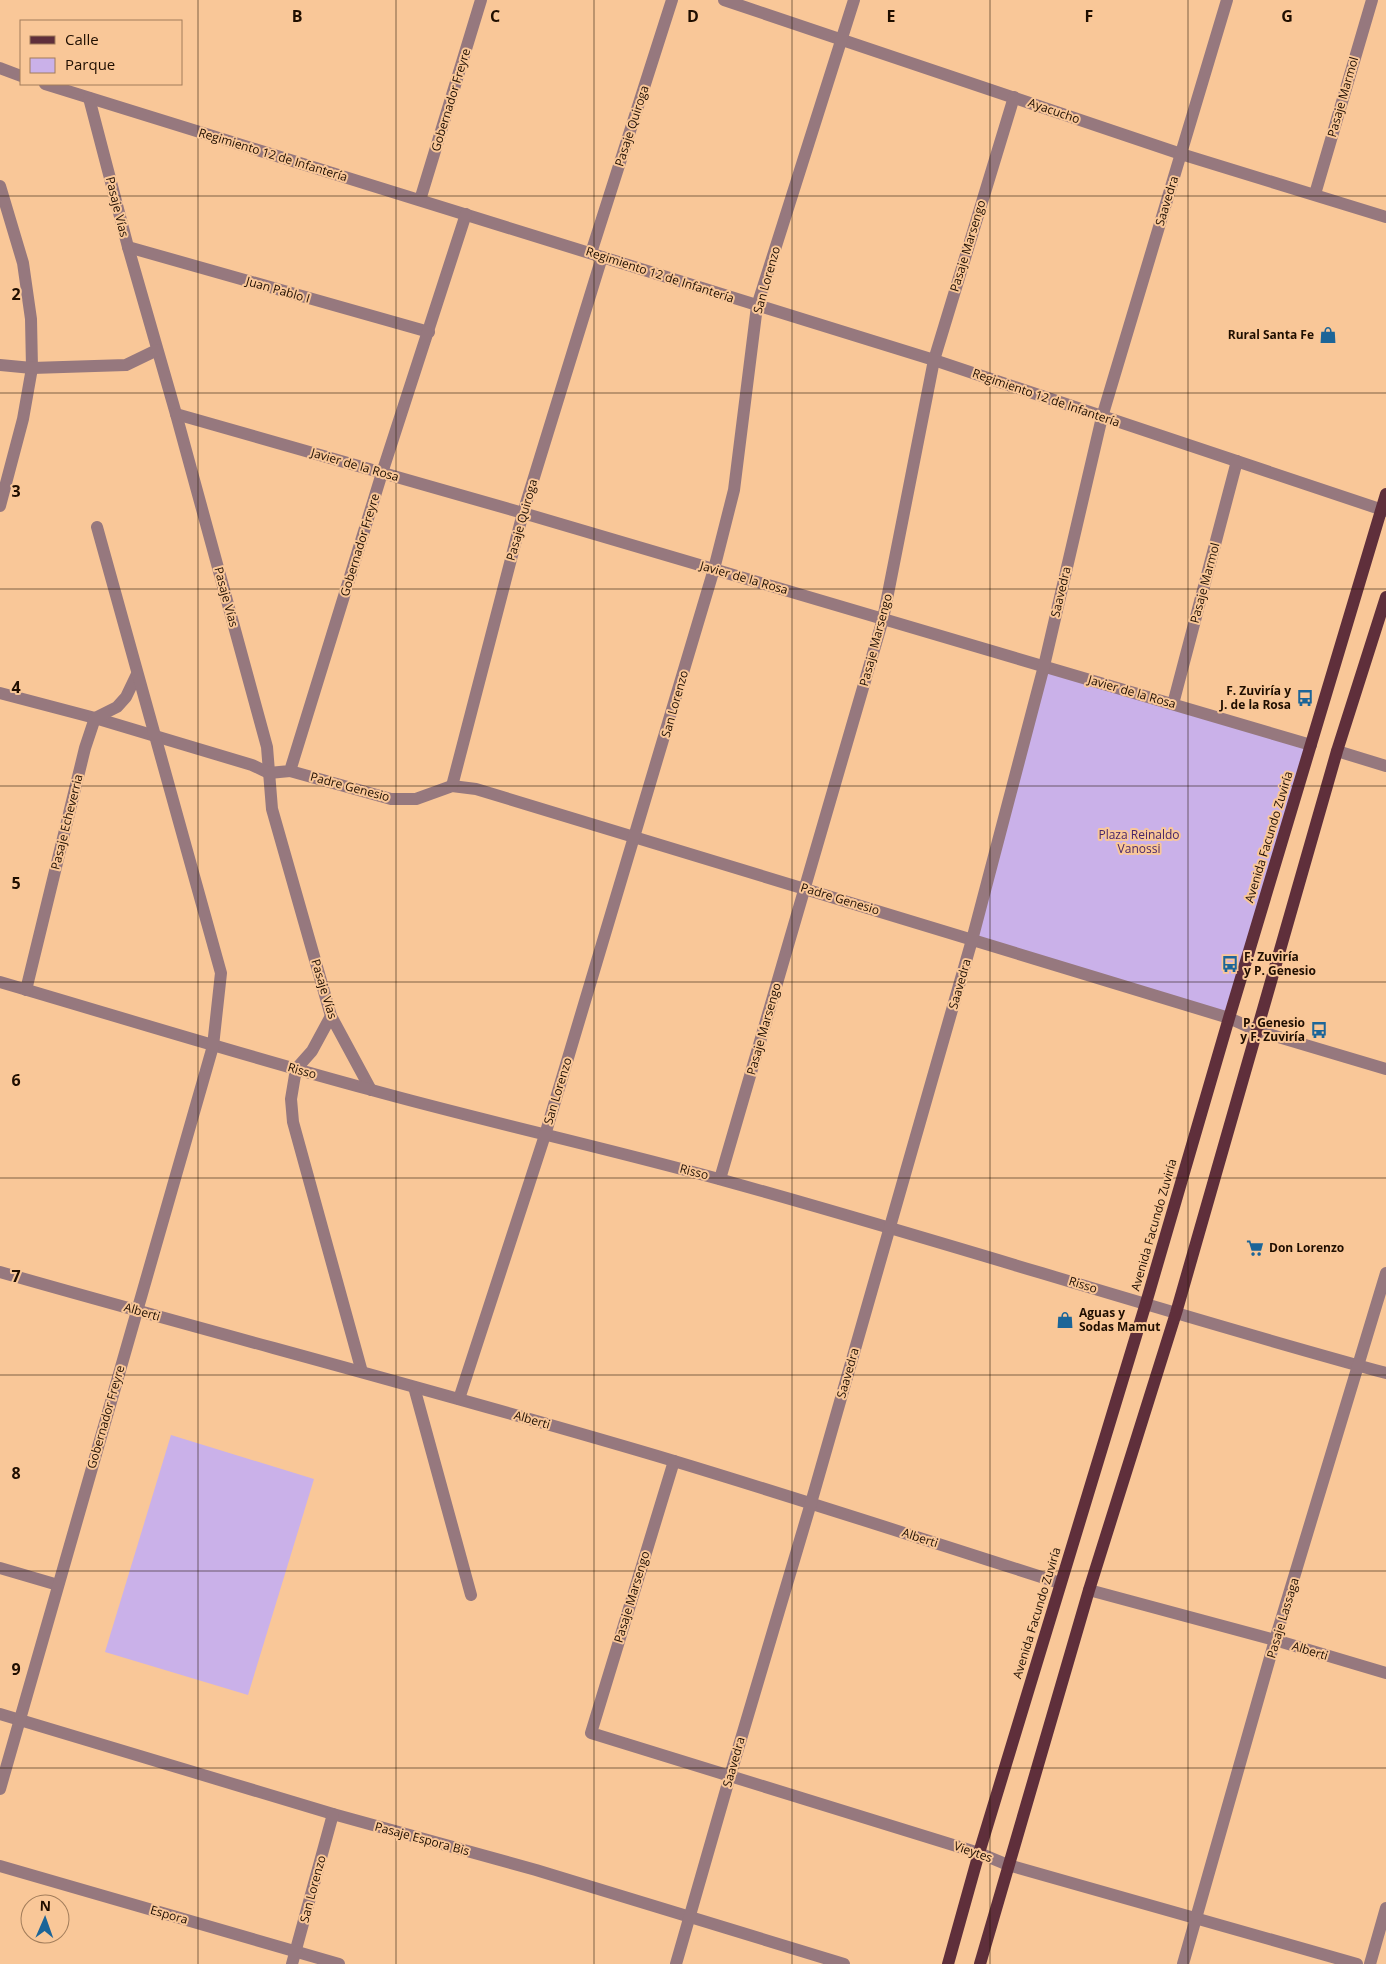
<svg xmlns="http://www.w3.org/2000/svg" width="1386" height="1964" font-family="'Open Sans',sans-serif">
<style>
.green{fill:#cab1e9}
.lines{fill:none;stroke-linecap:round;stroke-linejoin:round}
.minor{stroke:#96787e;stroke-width:12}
.major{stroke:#5f2f3b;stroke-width:12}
.grid{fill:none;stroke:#1f0e00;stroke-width:1;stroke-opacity:0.55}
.labels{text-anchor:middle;stroke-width:4;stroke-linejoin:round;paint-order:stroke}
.street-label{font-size:12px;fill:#1f0e00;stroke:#f9c798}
.poi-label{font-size:12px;font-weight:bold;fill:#1f0e00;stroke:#f9c798;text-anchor:end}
.park-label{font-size:12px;fill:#482668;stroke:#f9c798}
.grid-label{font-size:16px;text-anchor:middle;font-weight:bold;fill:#1f0e00;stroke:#f9c798;stroke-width:4;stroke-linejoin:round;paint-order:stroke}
</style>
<rect width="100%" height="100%" fill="#f9c798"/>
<g class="green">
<path d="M1047 670 1305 747 1227 1015 975 939Z"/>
<path d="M171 1435 314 1479 248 1695 105 1652Z"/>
</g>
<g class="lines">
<g class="minor">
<path d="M724 0 1181 154 1386 217"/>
<path d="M0 68 21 76"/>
<path d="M45 84 934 360 1386 511"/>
<path d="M89 98 128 247 176 414 267 747 272 809 331 1016 371 1090"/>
<path d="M0 186 23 263 31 319 32 368 23 419 0 506"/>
<path d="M1315 194 1372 0"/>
<path d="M420 200 481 0"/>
<path d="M128 247 429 332"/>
<path d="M591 253 672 0"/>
<path d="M0 365 32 368 126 365 157 350"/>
<path d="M176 414 523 513 1311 745"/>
<path d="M0 693 95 718 252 765 269 773 290 771 382 473 466 214"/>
<path d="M1173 704 1237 461"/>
<path d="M1337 751 1386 766"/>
<path d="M290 771 391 799H416L452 786 476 789 1229 1018 1258 1031 1386 1069"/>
<path d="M452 786 523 513 602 257"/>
<path d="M0 982C123 1018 245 1056 368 1089 487 1122 607 1148 726 1181 947 1242 1165 1313 1386 1373"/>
<path d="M26 990 85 748 95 718 117 707 126 697 137 674"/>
<path d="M331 1016 312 1051 296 1069 291 1099 293 1122 362 1372"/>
<path d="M720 1179 883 619 934 360 1014 97"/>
<path d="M0 1272C224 1336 450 1394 674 1461 803 1500 932 1542 1060 1583"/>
<path d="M414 1387 471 1595"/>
<path d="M459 1399 545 1135 714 569 734 490 757 306 854 0"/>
<path d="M674 1461 591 1733 979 1853 1008 1865 1357 1964"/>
<path d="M0 1568 58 1585"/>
<path d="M1089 1590 1275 1640 1386 1673"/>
<path d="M0 1714 333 1814 536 1870 844 1964"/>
<path d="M0 1789 213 1046 221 973 97 527"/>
<path d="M0 1866 339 1964"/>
<path d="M292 1964 333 1814"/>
<path d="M676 1964 730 1776 811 1503 972 940 1044 666 1102 417 1227 0"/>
<path d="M1183 1964 1275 1640 1386 1273"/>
<path d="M1370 1964 1386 1908"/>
</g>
<g class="major">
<path d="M948 1964 979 1853 1146 1303 1229 1018 1386 494"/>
<path d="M980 1964 1089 1590 1176 1313 1337 751 1386 597"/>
</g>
</g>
<path class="grid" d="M198 0V1964M396 0V1964M594 0V1964M792 0V1964M990 0V1964M1188 0V1964M0 196H1386M0 393H1386M0 589H1386M0 786H1386M0 982H1386M0 1178H1386M0 1375H1386M0 1571H1386M0 1768H1386"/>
<defs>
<g id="shop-bare" transform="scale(1.35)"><path d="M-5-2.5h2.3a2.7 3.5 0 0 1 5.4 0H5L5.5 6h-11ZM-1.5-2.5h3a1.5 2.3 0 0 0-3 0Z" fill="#1c6598" stroke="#f9c798" stroke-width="2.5" paint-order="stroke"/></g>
<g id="bus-bare" transform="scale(1.35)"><path d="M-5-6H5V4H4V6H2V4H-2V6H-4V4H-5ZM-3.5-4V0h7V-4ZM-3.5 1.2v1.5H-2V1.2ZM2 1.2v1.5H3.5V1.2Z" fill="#1c6598" stroke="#f9c798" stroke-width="2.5" paint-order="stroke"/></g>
<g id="supermarket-bare" transform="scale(1.35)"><path d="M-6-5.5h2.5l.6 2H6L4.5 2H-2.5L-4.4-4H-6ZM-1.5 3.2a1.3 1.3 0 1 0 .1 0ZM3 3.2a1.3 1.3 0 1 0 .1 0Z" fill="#1c6598" stroke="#f9c798" stroke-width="2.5" paint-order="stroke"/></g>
</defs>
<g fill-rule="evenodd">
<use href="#shop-bare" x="1328" y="335"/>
<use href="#bus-bare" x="1305" y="698"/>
<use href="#bus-bare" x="1230" y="964"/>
<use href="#bus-bare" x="1319" y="1030"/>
<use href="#supermarket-bare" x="1255" y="1248"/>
<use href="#shop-bare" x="1065" y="1320"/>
</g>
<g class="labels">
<g class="street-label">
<text transform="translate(1343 97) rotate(-74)" y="4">Pasaje Marmol</text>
<text transform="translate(451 100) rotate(-73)" y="4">Gobernador Freyre</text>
<text transform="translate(1054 111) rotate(19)" y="4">Ayacucho</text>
<text transform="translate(632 126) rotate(-72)" y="4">Pasaje Quiroga</text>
<text transform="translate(273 155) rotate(17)" y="4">Regimiento 12 de Infantería</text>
<text transform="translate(1167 201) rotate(-73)" y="4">Saavedra</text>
<text transform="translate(117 207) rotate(76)" y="4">Pasaje Vías</text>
<text transform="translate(968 246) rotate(-73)" y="4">Pasaje Marsengo</text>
<text transform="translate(660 275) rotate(18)" y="4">Regimiento 12 de Infantería</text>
<text transform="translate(767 280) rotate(-74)" y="4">San Lorenzo</text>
<text transform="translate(278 290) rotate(16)" y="4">Juan Pablo I</text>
<text transform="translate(1046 398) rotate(19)" y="4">Regimiento 12 de Infantería</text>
<text transform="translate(355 465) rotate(16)" y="4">Javier de la Rosa</text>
<text transform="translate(522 520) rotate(-74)" y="4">Pasaje Quiroga</text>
<text transform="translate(360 545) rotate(-73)" y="4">Gobernador Freyre</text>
<text transform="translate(744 578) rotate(16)" y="4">Javier de la Rosa</text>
<text transform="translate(1205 583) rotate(-75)" y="4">Pasaje Marmol</text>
<text transform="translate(1061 592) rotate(-77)" y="4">Saavedra</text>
<text transform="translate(226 597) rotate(75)" y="4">Pasaje Vías</text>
<text transform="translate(876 640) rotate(-75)" y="4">Pasaje Marsengo</text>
<text transform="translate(1132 692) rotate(16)" y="4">Javier de la Rosa</text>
<text transform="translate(675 704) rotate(-74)" y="4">San Lorenzo</text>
<text transform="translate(350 787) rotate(15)" y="4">Padre Genesio</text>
<text transform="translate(67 822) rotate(-76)" y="4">Pasaje Echeverria</text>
<text transform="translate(1269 837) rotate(-73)" y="4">Avenida Facundo Zuviría</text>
<text transform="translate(840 899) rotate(17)" y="4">Padre Genesio</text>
<text transform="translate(960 984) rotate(-74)" y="4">Saavedra</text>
<text transform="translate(324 989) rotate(73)" y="4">Pasaje Vías</text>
<text transform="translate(764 1029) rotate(-74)" y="4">Pasaje Marsengo</text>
<text transform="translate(302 1071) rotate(16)" y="4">Risso</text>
<text transform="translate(558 1091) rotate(-73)" y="4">San Lorenzo</text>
<text transform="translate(694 1172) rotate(14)" y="4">Risso</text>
<text transform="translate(1154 1225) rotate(-74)" y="4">Avenida Facundo Zuviría</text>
<text transform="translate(1083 1285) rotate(17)" y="4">Risso</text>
<text transform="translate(142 1312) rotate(16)" y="4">Alberti</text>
<text transform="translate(848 1373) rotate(-74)" y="4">Saavedra</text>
<text transform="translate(106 1417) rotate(-74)" y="4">Gobernador Freyre</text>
<text transform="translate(532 1420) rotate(16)" y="4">Alberti</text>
<text transform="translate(920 1538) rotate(18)" y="4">Alberti</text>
<text transform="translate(632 1597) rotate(-73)" y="4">Pasaje Marsengo</text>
<text transform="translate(1037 1613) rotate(-73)" y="4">Avenida Facundo Zuviría</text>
<text transform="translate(1283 1618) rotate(-73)" y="4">Pasaje Lassaga</text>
<text transform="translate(1310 1651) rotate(17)" y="4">Alberti</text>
<text transform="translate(734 1762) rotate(-74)" y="4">Saavedra</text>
<text transform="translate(422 1839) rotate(15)" y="4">Pasaje Espora Bis</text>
<text transform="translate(973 1852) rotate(19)" y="4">Vieytes</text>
<text transform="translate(313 1889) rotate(-75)" y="4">San Lorenzo</text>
<text transform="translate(169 1915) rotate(16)" y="4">Espora</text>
</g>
<g class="poi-label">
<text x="1314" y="339">Rural Santa Fe</text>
<text x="1291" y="695">F. Zuviría y<tspan x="1291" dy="14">J. de la Rosa</tspan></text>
<text x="1244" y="961" text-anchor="start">F. Zuviría<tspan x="1244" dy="14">y P. Genesio</tspan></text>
<text x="1305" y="1027">P. Genesio<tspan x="1305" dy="14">y F. Zuviría</tspan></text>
<text x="1269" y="1252" text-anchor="start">Don Lorenzo</text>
<text x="1079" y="1317" text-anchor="start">Aguas y<tspan x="1079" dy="14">Sodas Mamut</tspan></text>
</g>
<g class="park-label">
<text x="1139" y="839">Plaza Reinaldo<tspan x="1139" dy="14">Vanossi</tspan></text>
</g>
</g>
<g class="grid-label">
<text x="297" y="22">B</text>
<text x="495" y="22">C</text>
<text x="693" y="22">D</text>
<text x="891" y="22">E</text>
<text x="1089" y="22">F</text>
<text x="1287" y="22">G</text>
<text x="16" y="300">2</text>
<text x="16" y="497">3</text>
<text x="16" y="693">4</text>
<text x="16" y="889">5</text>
<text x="16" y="1086">6</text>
<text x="16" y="1282">7</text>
<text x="16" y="1479">8</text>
<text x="16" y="1675">9</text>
</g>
<rect x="20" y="20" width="162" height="65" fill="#f9c798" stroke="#a27d5b"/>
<rect x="30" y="36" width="25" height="8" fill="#5f2f3b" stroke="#a27d5b"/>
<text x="65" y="45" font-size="15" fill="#1f0e00">Calle</text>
<rect x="30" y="58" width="25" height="15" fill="#cab1e9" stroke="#a27d5b"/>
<text x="65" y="70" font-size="15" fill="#1f0e00">Parque</text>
<g transform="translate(45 1919) rotate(2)"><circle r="24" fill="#f9c798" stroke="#a27d5b"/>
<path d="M0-4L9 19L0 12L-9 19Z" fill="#1c6598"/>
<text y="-8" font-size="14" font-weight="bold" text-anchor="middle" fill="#1f0e00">N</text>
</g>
</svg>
